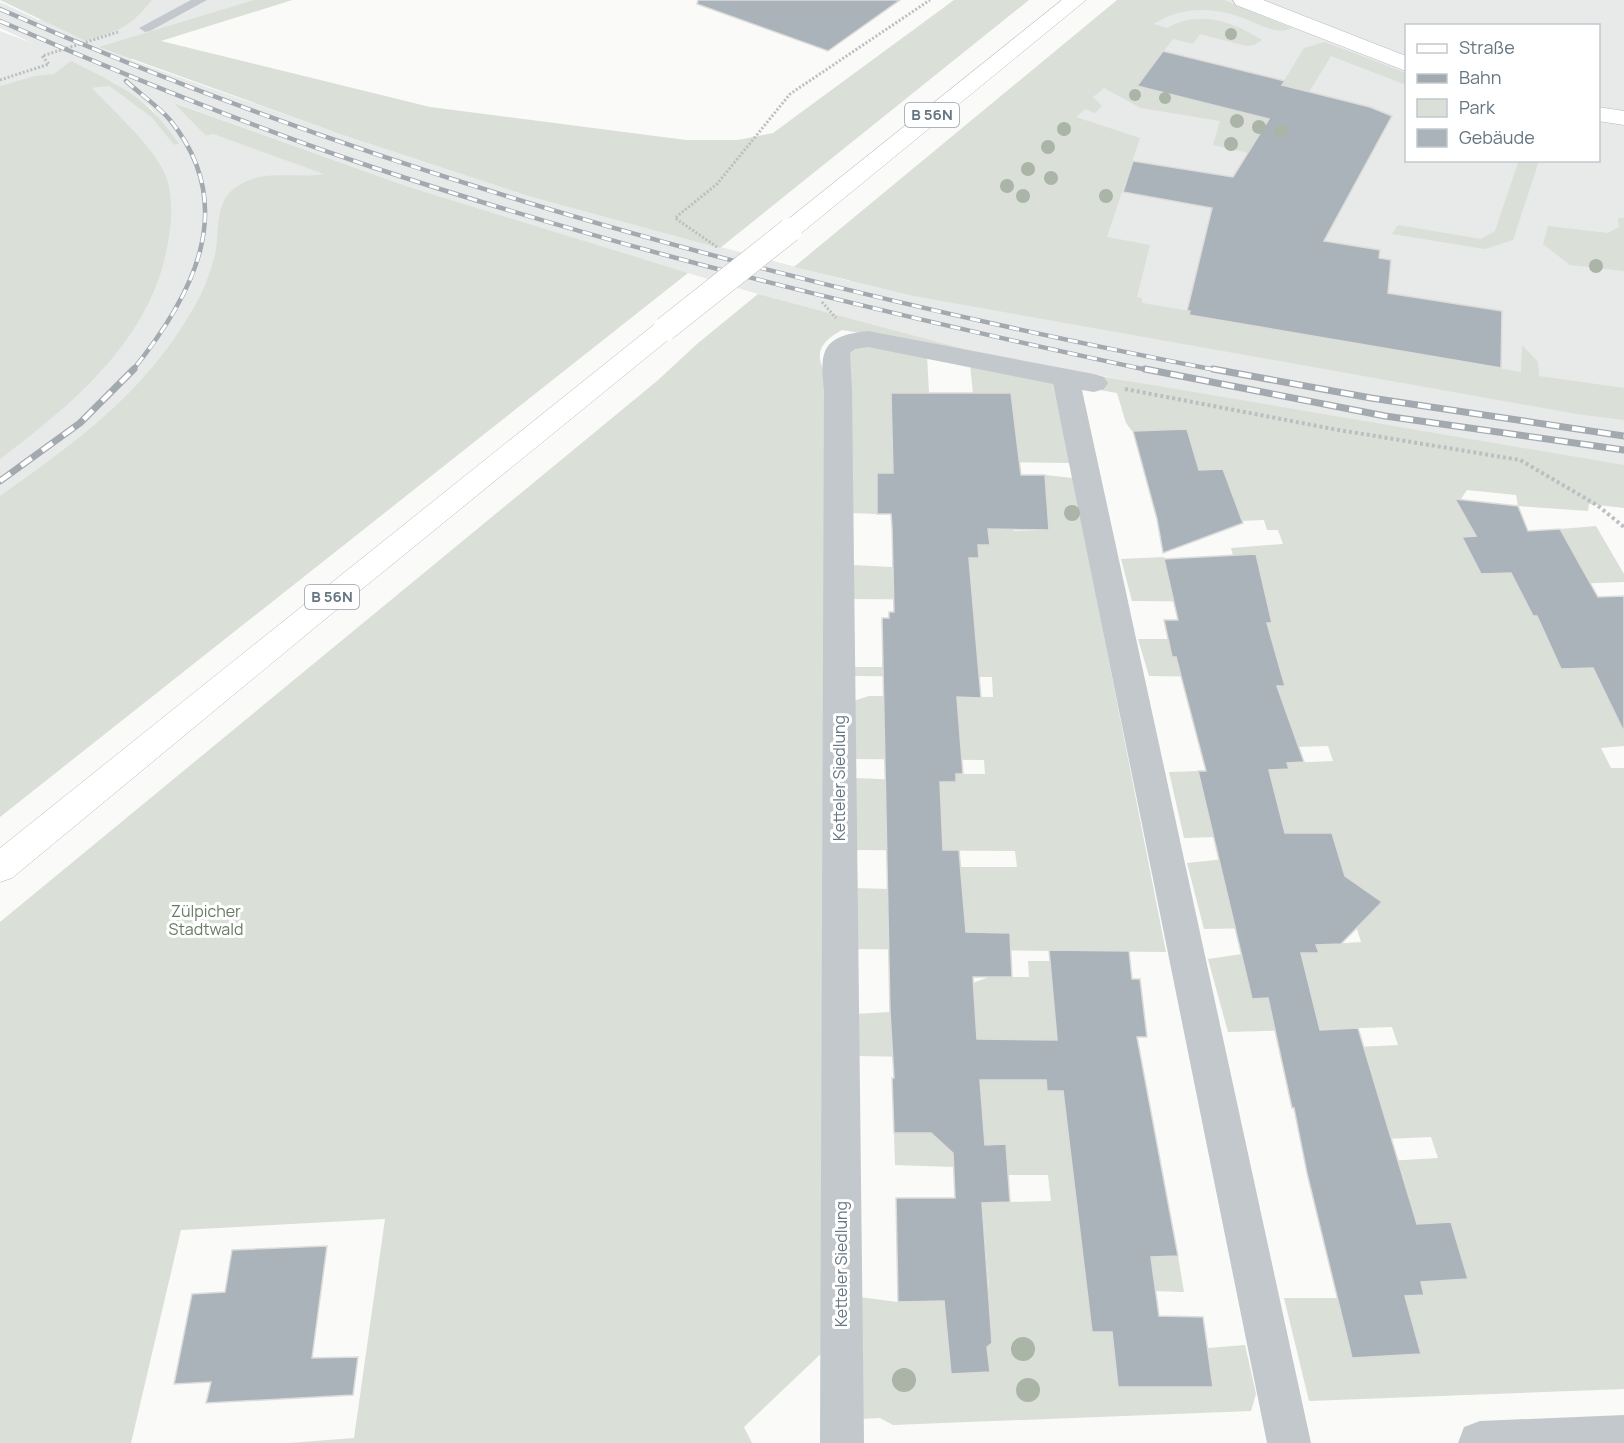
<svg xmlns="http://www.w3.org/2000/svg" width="1624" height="1443" font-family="Manrope,sans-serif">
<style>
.built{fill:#e8e9e9;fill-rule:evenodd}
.green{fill:#dadfd7}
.building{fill:#aab3b9;stroke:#dcdcda;stroke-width:1.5}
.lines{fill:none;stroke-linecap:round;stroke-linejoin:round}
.secondary-casing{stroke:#b3babf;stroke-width:1}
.primary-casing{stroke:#b5babe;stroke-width:1}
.path-far1{stroke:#bbbfc2;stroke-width:3;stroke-dasharray:2 2;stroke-linecap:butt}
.path{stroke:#bbbfc2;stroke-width:4;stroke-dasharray:3 3;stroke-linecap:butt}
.lane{fill:#c3c8cc;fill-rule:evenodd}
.street{fill:#c3c8cc;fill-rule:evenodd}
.secondary{fill:#fff;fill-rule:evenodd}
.primary{fill:#fff;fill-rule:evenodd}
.rail-far1-casing{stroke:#a2aab0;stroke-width:4.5}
.rail-casing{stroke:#a2aab0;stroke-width:7}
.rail-far1{stroke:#fff;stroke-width:3;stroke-dasharray:10;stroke-linecap:butt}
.rail{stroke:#fff;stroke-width:4.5;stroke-dasharray:13;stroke-linecap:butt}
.primary-bridge-casing{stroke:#b5babe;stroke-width:25;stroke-linecap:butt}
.primary-bridge{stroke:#fff;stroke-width:24}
.tree{fill:#aab4a7}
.labels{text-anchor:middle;stroke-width:6;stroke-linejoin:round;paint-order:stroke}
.shield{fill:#fff;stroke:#939fa8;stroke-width:1.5}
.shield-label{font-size:15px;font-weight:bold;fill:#657683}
.street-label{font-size:16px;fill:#657683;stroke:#fff}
.park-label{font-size:16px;fill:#687a64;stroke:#fff}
</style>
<rect width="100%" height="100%" fill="#fafaf8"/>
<path class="built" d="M101 0H292L159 41 131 60 343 135 528 196 849 281 1183 0H1624V466L1323 418 976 352 758 294 621 253 409 187 175 103 206 136 213 134 475 223 0 729V31L32 43 0 28V2L39 20ZM1406 26H1598V160H1406ZM94 74 115 83 151 108 178 144 174 145 151 117 109 86 91 88Z"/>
<g class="green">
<path d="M0 0H152C129 28 120 30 86 41Z"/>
<path d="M254 0H292L161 41 430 107 686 140H738L773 133 954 0H1029L720 248 528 196 343 135 99 47Z"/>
<path d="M1117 0H1224L1292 28C1276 36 1258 23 1243 18 1213 7 1181 6 1154 24L1167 28C1200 10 1231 21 1262 40L1254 45 1246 46 1200 34 1193 44 1173 39 1138 85 1262 117 1304 48 1325 42 1406 73V85L1331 56 1248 193 1254 154 1213 145 1220 121 1141 108 1104 88 1093 97 1102 106 1095 113 1085 109 1076 117 1140 138 1107 237 1150 245 1137 297 1142 298V303L1190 311 1189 315 1521 372 1522 345 1538 362 1539 376 1624 388V420L1577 414 914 296 794 267Z"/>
<path d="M71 61C119 85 147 96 179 144L174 145 151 117 109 86 92 88C114 112 156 148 167 179 173 200 172 221 168 242 153 338 73 404 0 459V86L35 76 54 74Z"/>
<path d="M174 103 409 187 688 273 0 817V496C75 443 142 395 190 314 201 297 210 275 215 255 220 232 214 203 235 188 261 168 295 179 324 174L213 134 206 136Z"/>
<path d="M1519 160 1539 161 1513 240 1485 249 1392 234 1398 225 1481 239 1495 231Z"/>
<path d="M1618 218H1624V271L1570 265 1543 244 1548 226 1608 233 1619 227Z"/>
<path d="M758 294 976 352 842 330C818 343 813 356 829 379L827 1348 744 1427 752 1443H289L354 1438 385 1219 181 1230 131 1443H0V922L657 381 697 344Z"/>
<path d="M863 343 927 355 929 393 891 394 892 431 1013 516 1014 531 1049 530 1045 475 1073 478 1166 952 1069 951 1065 1036 1044 1059 1047 1090 1063 1091 1083 1259 1178 1256 1184 1292 1155 1291 1092 1332H1112L1118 1386 1213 1387 1208 1348 1245 1345 1256 1394 1251 1411 893 1425 880 1418 860 1419 859 1297 898 1302 976 1300 989 1287 982 1199H1011V1202L1051 1201 1048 1175H1008L1006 1144 983 1145 984 1168 895 1165 894 1133H932L940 1142H951L984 1129 980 1080 1033 1040 974 1039V1058L856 1056 855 1014 890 1012 891 1019 976 1021 973 983 989 977H1029L1028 961H1059L1058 951 855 949 854 888 888 889 961 875V867H1017L1015 851 854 850 853 778 956 782V774H985L984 760 853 759V701L869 696 993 697 992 677 853 676V667H882L883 651 972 600 852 599V565L892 567 893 576 956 559 979 558 978 545H990L899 473H877V514L851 513 849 350Z"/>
<path d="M970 364 1052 381 1070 463 1004 462 1016 433 1011 394H973Z"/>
<path d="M1099 376 1624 465V508L1589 504 1588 511 1518 506 1516 495 1467 490 1461 499 1466 518 1476 536 1462 537 1481 574 1536 571 1560 529 1596 526 1624 574V582L1518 586 1533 616 1565 613 1601 685H1622L1624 688V746L1601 748 1611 768H1624V1389L1309 1401 1284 1298H1338L1353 1357 1421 1354 1405 1296 1424 1295 1421 1282 1451 1222 1417 1224 1402 1171H1390L1387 1161 1438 1158 1431 1137 1360 1140 1381 1104 1367 1056H1359L1357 1047 1398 1045 1392 1027 1228 1032 1208 959 1242 954 1253 999 1312 997 1301 953H1318L1316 945 1361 942 1356 926 1204 929 1187 863 1336 847 1331 833 1184 838 1169 772 1198 771 1208 809 1269 770 1287 763 1333 761 1328 746 1295 747 1264 687 1285 686 1282 674 1217 677 1149 676 1138 639H1168L1172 657 1248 656 1256 624 1272 623 1267 602 1132 601 1121 559 1164 557 1170 584 1240 583 1231 548 1283 544 1278 530H1267L1264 520 1212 522 1227 481 1222 469 1199 470 1187 429 1132 431 1126 423 1117 393 1094 389Z"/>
</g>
<g class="building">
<path d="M698 0H900L828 51 697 4Z"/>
<path d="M1163 51 1285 81 1282 85 1370 107 1392 116 1324 241 1380 250 1379 258 1391 260 1388 293 1502 311 1501 368 1189 315 1190 311H1187L1212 208 1123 192 1133 161 1233 177 1269 119 1137 86Z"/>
<path d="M891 393H1011L1021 475H1045L1049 530 988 529 990 545H978L979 558H969L981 698 957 697 963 774H956V782H940L943 850H959L966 932 1010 933 1012 977H973L977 1039 1057 1040 1049 950 1129 951 1132 979H1140L1147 1037H1137L1178 1256 1151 1257 1159 1316 1203 1317 1213 1387H1118L1112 1332H1092L1063 1091H1047L1046 1080H980L985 1145 1006 1144 1010 1202 982 1203 992 1343 987 1347 990 1372 951 1374 944 1301 898 1302 896 1198H955L953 1153 931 1133H894L892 1078H894L890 1012 882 618H889V612H894L892 528 891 514H877V473H893Z"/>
<path d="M1187 429 1199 470 1223 469 1243 523 1163 553 1157 519 1133 431Z"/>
<path d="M1455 499 1518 506 1528 531 1560 529 1598 597 1624 596V732L1593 668 1561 669 1537 616H1533L1511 573 1481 574 1462 537 1476 536Z"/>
<path d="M1256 554 1272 623H1267L1285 686H1277L1304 762 1287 763 1289 769 1269 770 1285 833H1332L1345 876 1382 902 1341 944 1316 945 1319 953H1301L1320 1030 1358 1028 1417 1224 1451 1222 1468 1279 1421 1282 1424 1295 1405 1296 1421 1354 1352 1358 1307 1173 1294 1108H1292L1268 998 1252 999 1198 771H1206L1176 657H1172L1164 620H1178L1164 559Z"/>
<path d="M327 1246 312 1358 358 1357 353 1395 206 1403 211 1382 174 1384 192 1294 225 1292 232 1250Z"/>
</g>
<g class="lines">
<g class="secondary-casing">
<g id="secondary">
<path d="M1233 0H1263L1406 56V71L1236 5Z"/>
<path d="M1598 107 1624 111V125L1598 121Z"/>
</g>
</g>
<g class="primary-casing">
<g id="primary">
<path d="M1062 0H1086L799 235 790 238 781 235 777 230 781 225Z"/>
<path d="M665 321 674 323 678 329 674 335 324 620 12 878 0 882V848L656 323Z"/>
</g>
</g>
<g class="path-far1">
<path d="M0 80 49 64 42 56 118 32"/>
<path d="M717 247 675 218 717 184 790 94 930 0"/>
<path d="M822 302 836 318"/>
</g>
<path class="path" d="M1125 389 1333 429 1520 460 1597 505 1624 527"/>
<path class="lane" d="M191 0H207L150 31 145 32 139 28Z"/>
<g class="street">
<path d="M868 331 1094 374 1104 377 1108 383 1104 389 1094 392 1082 390 1311 1443H1267L1053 384 868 347 855 349 850 353 852 390 864 1443H820L824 390C819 348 824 336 868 331Z"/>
<path d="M1624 1415V1443H1458L1464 1427 1480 1421Z"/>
</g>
<use href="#secondary" class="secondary"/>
<use href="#primary" class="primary"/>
<g class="rail-far1-casing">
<g id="rail-far1">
<path d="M0 9C391 181 803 290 1221 371"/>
<path d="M0 21C122 74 246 125 372 167 628 252 889 315 1152 371"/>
<path d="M126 81C140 94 158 106 170 120 241 207 192 297 132 371"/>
</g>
</g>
<g class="rail-casing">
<g id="rail">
<path d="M1145 369 1385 416 1624 450"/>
<path d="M1213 369 1371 398 1624 436"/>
<path d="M0 481 80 423 134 369"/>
</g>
</g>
<use href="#rail-far1" class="rail-far1"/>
<use href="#rail" class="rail"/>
<g class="primary-bridge-casing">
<path id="primary-bridge" d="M665 329 790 230"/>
</g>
<use href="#primary-bridge" class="primary-bridge"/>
</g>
<g class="tree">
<circle cx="1231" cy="34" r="6"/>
<circle cx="1135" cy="95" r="6"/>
<circle cx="1165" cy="98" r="6"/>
<circle cx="1237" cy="121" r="7"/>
<circle cx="1259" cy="127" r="7"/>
<circle cx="1064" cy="129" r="7"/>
<circle cx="1281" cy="131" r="7"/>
<circle cx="1231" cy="144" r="7"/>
<circle cx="1048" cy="147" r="7"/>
<circle cx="1028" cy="169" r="7"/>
<circle cx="1051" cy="178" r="7"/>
<circle cx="1007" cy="186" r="7"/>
<circle cx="1023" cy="196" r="7"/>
<circle cx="1106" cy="196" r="7"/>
<circle cx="1596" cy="266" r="7"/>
<circle cx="1072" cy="513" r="8"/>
<circle cx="1023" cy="1349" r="12"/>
<circle cx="904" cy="1380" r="12"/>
<circle cx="1028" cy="1390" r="12"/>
</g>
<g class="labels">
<g class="shield">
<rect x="905" y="103" width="54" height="24" rx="4.5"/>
<rect x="305" y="585" width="54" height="24" rx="4.5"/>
</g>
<g class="shield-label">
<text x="932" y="120">B 56N</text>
<text x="332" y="602">B 56N</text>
</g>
<g class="street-label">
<text transform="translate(839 778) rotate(-90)" y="6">Ketteler Siedlung</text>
<text transform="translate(841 1264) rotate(-90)" y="6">Ketteler Siedlung</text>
</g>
<g class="park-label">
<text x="206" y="917">Zülpicher<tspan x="206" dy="18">Stadtwald</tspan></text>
</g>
</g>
<rect x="1405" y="24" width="195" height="138" fill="#ffffff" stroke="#c1c8cd" stroke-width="1.5"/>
<rect x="1417" y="44" width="30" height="9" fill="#ffffff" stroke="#c1c8cd" stroke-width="1.5"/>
<text x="1459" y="54" font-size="18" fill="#657683">Straße</text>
<rect x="1417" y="74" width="30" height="9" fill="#a2aab0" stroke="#c1c8cd" stroke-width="1.5"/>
<text x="1459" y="84" font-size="18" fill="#657683">Bahn</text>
<rect x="1417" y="99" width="30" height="18" fill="#dadfd7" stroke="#c1c8cd" stroke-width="1.5"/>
<text x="1459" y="114" font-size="18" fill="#657683">Park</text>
<rect x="1417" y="129" width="30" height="18" fill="#aab3b9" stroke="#c1c8cd" stroke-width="1.5"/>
<text x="1459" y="144" font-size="18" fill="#657683">Gebäude</text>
</svg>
